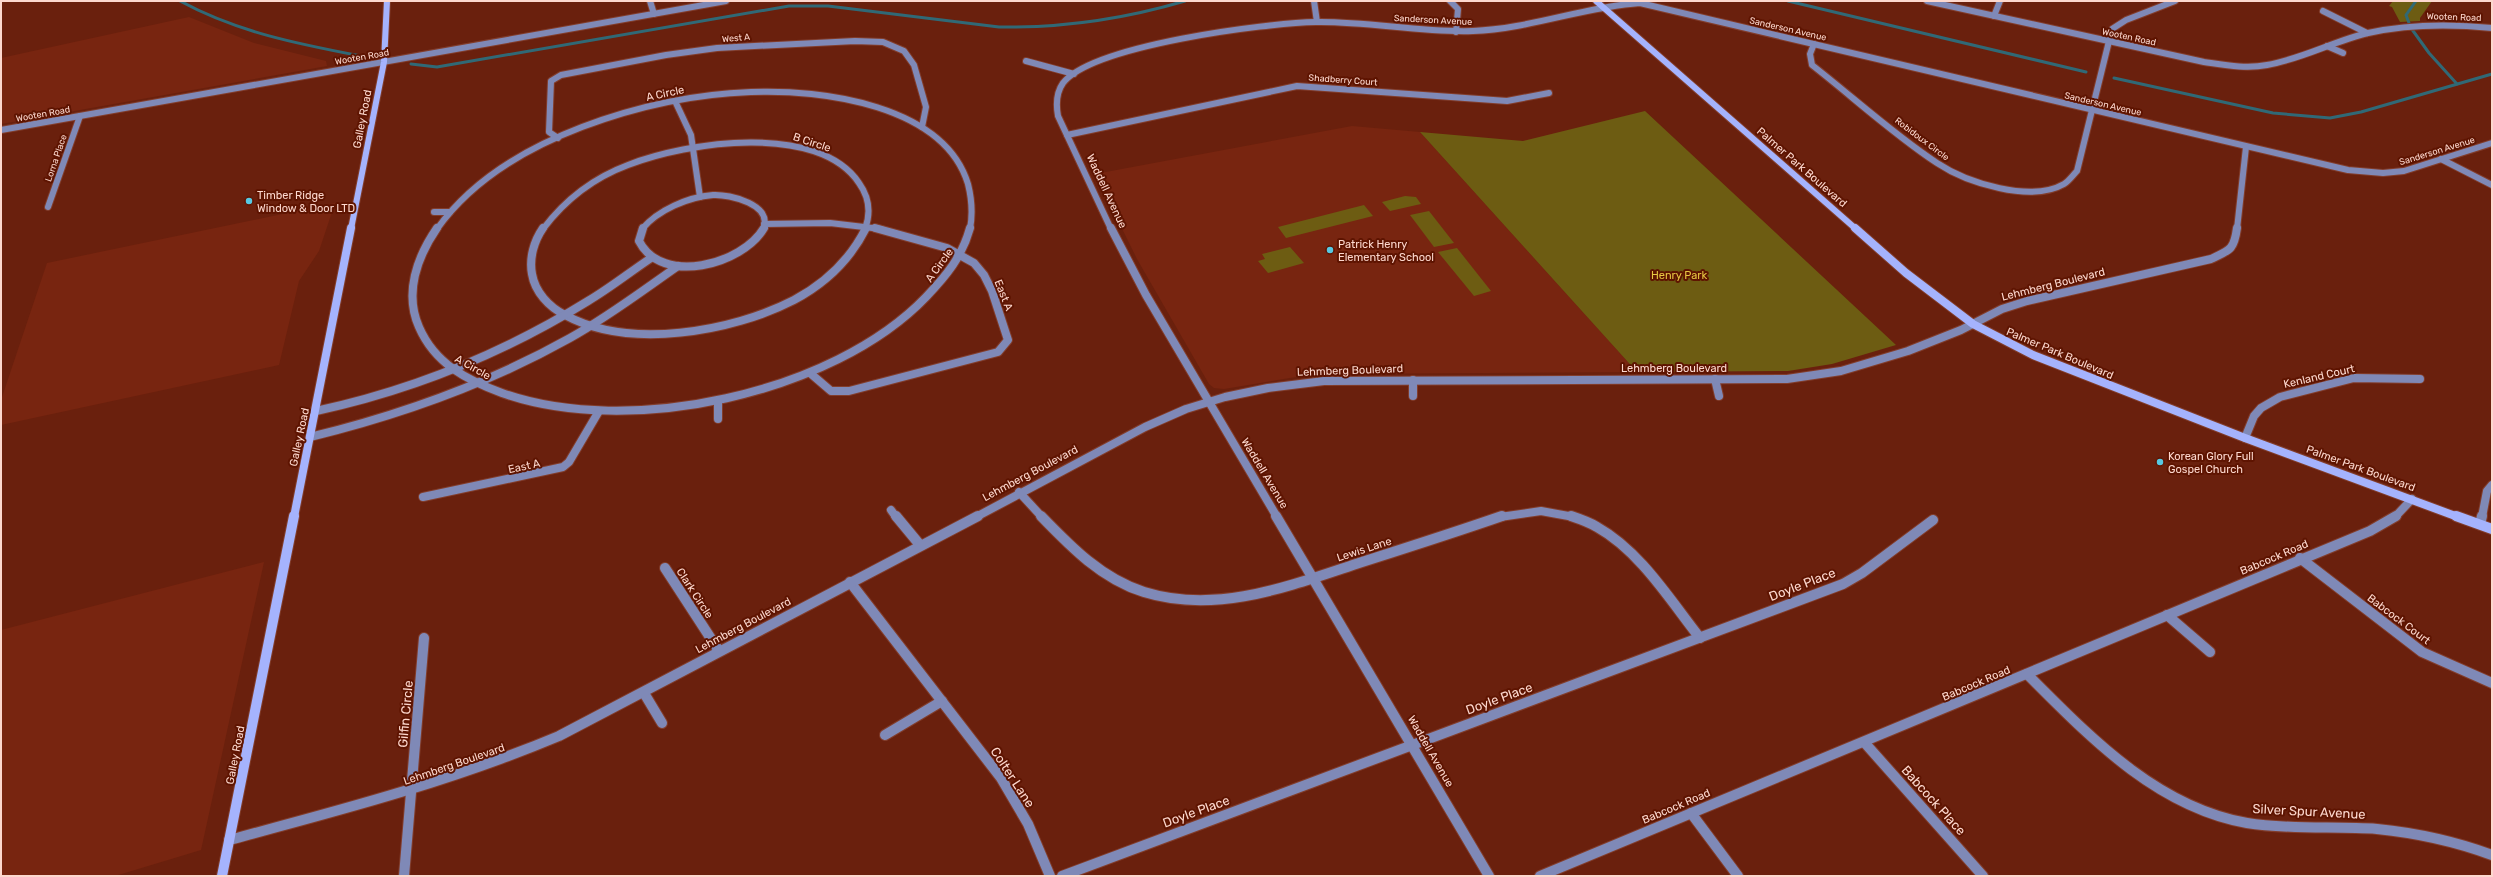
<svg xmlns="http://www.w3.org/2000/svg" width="2493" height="877" font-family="Rubik,sans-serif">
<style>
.built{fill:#782510}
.green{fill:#6d5c12}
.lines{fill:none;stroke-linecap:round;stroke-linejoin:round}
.stream{stroke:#306976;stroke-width:3}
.minor-far2-casing{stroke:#823d2c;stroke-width:8}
.minor-far1-casing{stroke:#823d2c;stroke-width:10}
.minor-casing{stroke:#823d2c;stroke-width:12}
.tertiary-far2-casing{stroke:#823d2c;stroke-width:8}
.tertiary-far1-casing{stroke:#823d2c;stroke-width:10}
.tertiary-casing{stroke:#823d2c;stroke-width:12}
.secondary-far2-casing{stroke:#823d2c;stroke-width:8}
.secondary-far1-casing{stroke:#823d2c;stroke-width:10}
.secondary-casing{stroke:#823d2c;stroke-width:12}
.minor-far2{stroke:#7f89b7;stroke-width:6}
.minor-far1{stroke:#7f89b7;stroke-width:8}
.minor{stroke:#7f89b7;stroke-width:10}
.tertiary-far2{stroke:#7f89b7;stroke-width:6}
.tertiary-far1{stroke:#7f89b7;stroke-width:8}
.tertiary{stroke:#7f89b7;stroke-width:10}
.secondary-far2{stroke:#a5b3fd;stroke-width:6}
.secondary-far1{stroke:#a5b3fd;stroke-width:8}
.secondary{stroke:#a5b3fd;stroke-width:10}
.poi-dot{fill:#57c9e3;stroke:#5e1401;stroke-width:1.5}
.labels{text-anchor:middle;stroke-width:4;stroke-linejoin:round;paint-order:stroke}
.far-street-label{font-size:9px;fill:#fdd8ce;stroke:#5e1401}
.street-label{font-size:11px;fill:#fdd8ce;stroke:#5e1401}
.poi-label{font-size:11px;fill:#fdd8ce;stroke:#5e1401;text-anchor:start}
.park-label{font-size:11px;fill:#e6c642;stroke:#5e1401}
.near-street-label{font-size:13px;fill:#fdd8ce;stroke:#5e1401}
</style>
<rect width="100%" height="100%" fill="#6a200d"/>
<g class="built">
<path d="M189 17 254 43 326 61 327 66 1 124V58Z"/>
<path d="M1352 126 1420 132 1637 372 1314 374 1224 389 1214 388 1209 384 1137 259 1095 174Z"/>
<path d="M335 203 319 251 299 281 279 365 1 425V400L47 263Z"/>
<path d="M264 562 201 850 115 876H1V630Z"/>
</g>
<g class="green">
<path d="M2393 1H2432L2420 18V21L2400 22 2392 7 2389 6Z"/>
<path d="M1645 111 1896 345 1832 364 1788 371 1637 372 1420 132 1523 141Z"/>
<path d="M1405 196 1416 197 1421 204 1390 211 1382 202Z"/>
<path d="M1364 205 1373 216 1286 238 1278 227Z"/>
<path d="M1429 211 1454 243 1434 247 1410 215Z"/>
<path d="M1290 247 1304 263 1268 273 1258 261 1265 259 1262 254Z"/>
<path d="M1457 248 1491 291 1474 296 1438 252Z"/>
</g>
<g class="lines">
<g class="stream">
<path d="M180 1C237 32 298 44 361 56"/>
<path d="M1788 1 2086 72"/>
<path d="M2409 23 2406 15 2416 1"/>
<path d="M2411 28 2429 53 2457 84"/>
<path d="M411 64 437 67 789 6H828L999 27C1063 28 1124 19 1185 1"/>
<path d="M2114 78 2273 113 2330 118 2361 112 2492 74"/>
</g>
<g class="minor-far2-casing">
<g id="minor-far2">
<path d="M650 1 654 14"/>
<path d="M1314 1 1317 22"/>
<path d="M1450 1 1458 9 1456 32"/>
<path d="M1927 1 2204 62C2225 65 2246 69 2267 65 2302 59 2334 41 2368 33 2409 24 2451 24 2492 28"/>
<path d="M2323 11 2367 33"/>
<path d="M1994 16 2000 1"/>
<path d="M1814 44 1810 54 1812 65C1853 97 1893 134 1937 163 1967 183 2031 203 2064 184 2069 181 2073 175 2077 171L2112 29 2126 20 2175 1"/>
<path d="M2327 46 2343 53"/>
<path d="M1026 61 1074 74"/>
<path d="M675 101 691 135 700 197"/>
<path d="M1067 135 1297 86 1507 101 1549 93"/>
<path d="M558 138 549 132 551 81 561 75 666 55 717 48 855 41 883 42 904 51 914 65 926 107 922 127"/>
<path d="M2441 159 2492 185"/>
<path d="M48 207 80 116"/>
<path d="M434 212H450"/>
<path d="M764 224 830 223 881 229"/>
<path d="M437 229C471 181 527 148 582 127 635 107 695 94 751 92 822 89 944 105 968 184 972 200 973 213 970 229"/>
<path d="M543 229C565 200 593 178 628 165 687 142 818 122 859 183 869 197 871 213 865 229"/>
<path d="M642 229C658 210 688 197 713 195 730 194 774 205 763 229"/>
<path d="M1111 229 1058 116C1056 105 1056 93 1063 83 1093 45 1266 23 1316 22 1369 21 1420 33 1473 31 1529 29 1583 7 1640 3L2348 170 2383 173 2404 171 2492 143"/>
<path d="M2237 229 2246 147"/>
</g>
</g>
<g class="minor-far1-casing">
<g id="minor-far1">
<path d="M437 228C417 257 404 293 419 327 435 364 467 380 502 393 628 438 833 394 926 297 946 276 962 257 970 228"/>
<path d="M543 228C534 241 529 258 532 274 535 292 549 307 565 315 629 350 732 332 794 300 826 283 850 260 866 228"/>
<path d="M643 228 639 241C662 286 742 265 764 228"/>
<path d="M1111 228 1146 295 1277 517"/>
<path d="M810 373 831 391H849L998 352 1008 340 992 291 984 275 974 263 947 248 875 228"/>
<path d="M1715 379 1719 396"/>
<path d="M1413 380V396"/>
<path d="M718 401V419"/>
<path d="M316 411C413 390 504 353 588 301 610 288 630 272 651 258"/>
<path d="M310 437C400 415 488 384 570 338 608 317 642 291 678 266"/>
<path d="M2245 438 2254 416 2261 408 2280 397 2354 378 2420 379"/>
<path d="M1019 492 1042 517"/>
<path d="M423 497 563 467 569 462 599 411"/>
<path d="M891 510 896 517"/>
<path d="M976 517 1145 427 1186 409 1225 397 1268 388 1324 381 1787 379 1841 371 1908 351 1961 330 2002 309 2027 301 2211 259C2230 250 2234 250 2237 228"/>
<path d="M1500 517 1541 511 1574 517"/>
<path d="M2482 517 2487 491 2492 485"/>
</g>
</g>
<g class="minor-casing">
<g id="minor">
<path d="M896 516 920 545"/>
<path d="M1041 516C1071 547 1102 579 1144 592 1218 615 1292 585 1362 562 1409 547 1456 532 1502 516"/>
<path d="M1276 516 1489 876"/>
<path d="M1571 516C1580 519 1589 522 1597 527 1640 551 1670 600 1700 638"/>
<path d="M2480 524 2482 516"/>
<path d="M2300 558 2422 652 2492 683"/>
<path d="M665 568 719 651"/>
<path d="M850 582 1001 778 1028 824 1050 876"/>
<path d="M2167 615 2210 652"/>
<path d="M2027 674C2089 736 2156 807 2247 823 2290 830 2334 826 2377 829 2417 833 2454 841 2492 855"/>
<path d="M644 693 662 723"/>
<path d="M885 735 942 701"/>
<path d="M1864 742 1983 876"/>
<path d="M1691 813 1738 876"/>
<path d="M229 840C341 810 452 781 559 736L978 516"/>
<path d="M404 876 424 638"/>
<path d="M1062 876 1843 584 1862 573 1933 520"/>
</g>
</g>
<g class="tertiary-far2-casing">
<path id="tertiary-far2" d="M1 130 726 1"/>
</g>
<g class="tertiary-far1-casing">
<path id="tertiary-far1" d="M2395 517 2412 499"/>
</g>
<g class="tertiary-casing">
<path id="tertiary" d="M1540 876 2370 531 2396 516"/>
</g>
<g class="secondary-far2-casing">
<g id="secondary-far2">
<path d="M1596 1 1856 229"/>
<path d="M351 229 384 62 387 1"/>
</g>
</g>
<g class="secondary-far1-casing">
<g id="secondary-far1">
<path d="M1855 228 1906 273 1973 324 2033 355 2245 438 2458 517"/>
<path d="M294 517 351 228"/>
</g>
</g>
<g class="secondary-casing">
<g id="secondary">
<path d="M2456 516 2492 529"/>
<path d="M222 876 294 516"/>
</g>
</g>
<use href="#minor-far2" class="minor-far2"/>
<use href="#minor-far1" class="minor-far1"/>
<use href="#minor" class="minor"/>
<use href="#tertiary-far2" class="tertiary-far2"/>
<use href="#tertiary-far1" class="tertiary-far1"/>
<use href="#tertiary" class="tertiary"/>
<use href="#secondary-far2" class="secondary-far2"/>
<use href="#secondary-far1" class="secondary-far1"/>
<use href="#secondary" class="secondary"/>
</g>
<g class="poi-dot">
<circle cx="249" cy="201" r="4"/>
<circle cx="1330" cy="250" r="4"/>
<circle cx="2160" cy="462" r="4"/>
</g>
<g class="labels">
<g class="far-street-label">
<text transform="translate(2454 17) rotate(2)" y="3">Wooten Road</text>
<text transform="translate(1433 20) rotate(3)" y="3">Sanderson Avenue</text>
<text transform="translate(1788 29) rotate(13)" y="3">Sanderson Avenue</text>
<text transform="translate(2129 37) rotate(12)" y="3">Wooten Road</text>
<text transform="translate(736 38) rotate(-5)" y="3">West A</text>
<text transform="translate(362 57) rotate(-10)" y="3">Wooten Road</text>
<text transform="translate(1343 80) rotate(4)" y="3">Shadberry Court</text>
<text transform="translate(2103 104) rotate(13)" y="3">Sanderson Avenue</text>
<text transform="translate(43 114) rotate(-10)" y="3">Wooten Road</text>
<text transform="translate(1922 139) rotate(37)" y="3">Robidoux Circle</text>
<text transform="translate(2437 151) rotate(-17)" y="3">Sanderson Avenue</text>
<text transform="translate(56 158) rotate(-71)" y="3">Lorna Place</text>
</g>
<g class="street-label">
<text transform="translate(665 93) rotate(-12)" y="4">A Circle</text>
<text transform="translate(362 119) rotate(-79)" y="4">Galley Road</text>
<text transform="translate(812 142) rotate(18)" y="4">B Circle</text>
<text transform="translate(1802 167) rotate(41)" y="4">Palmer Park Boulevard</text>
<text transform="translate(1107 191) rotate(65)" y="4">Waddell Avenue</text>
<text transform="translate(939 265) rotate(-54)" y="4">A Circle</text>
<text transform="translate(2053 284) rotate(-14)" y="4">Lehmberg Boulevard</text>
<text transform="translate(1004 295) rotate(68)" y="4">East A</text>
<text transform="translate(2060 353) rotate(23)" y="4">Palmer Park Boulevard</text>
<text transform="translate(473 367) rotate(29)" y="4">A Circle</text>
<text x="1674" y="372">Lehmberg Boulevard</text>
<text transform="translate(1350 370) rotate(-2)" y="4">Lehmberg Boulevard</text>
<text transform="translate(2319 376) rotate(-13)" y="4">Kenland Court</text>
<text transform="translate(299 437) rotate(-78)" y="4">Galley Road</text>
<text transform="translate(524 466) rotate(-12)" y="4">East A</text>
<text transform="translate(2361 468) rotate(20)" y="4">Palmer Park Boulevard</text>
<text transform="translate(1030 473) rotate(-28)" y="4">Lehmberg Boulevard</text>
<text transform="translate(1265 473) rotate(59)" y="4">Waddell Avenue</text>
<text transform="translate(1364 549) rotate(-18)" y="4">Lewis Lane</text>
<text transform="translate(2274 557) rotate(-23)" y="4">Babcock Road</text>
<text transform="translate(695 593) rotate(57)" y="4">Clark Circle</text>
<text transform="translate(2399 619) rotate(37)" y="4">Babcock Court</text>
<text transform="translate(743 625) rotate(-28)" y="4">Lehmberg Boulevard</text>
<text transform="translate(1976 683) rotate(-23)" y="4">Babcock Road</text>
<text transform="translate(1431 751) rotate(60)" y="4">Waddell Avenue</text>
<text transform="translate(235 755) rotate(-79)" y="4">Galley Road</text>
<text transform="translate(454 764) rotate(-19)" y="4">Lehmberg Boulevard</text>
<text transform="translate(1676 806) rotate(-23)" y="4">Babcock Road</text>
</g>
<g class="poi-label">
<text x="257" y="199">Timber Ridge<tspan x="257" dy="13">Window &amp; Door LTD</tspan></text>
<text x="1338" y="248">Patrick Henry<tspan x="1338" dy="13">Elementary School</tspan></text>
<text x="2168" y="460">Korean Glory Full<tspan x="2168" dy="13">Gospel Church</tspan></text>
</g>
<g class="park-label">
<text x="1679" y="279">Henry Park</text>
</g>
<g class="near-street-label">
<text transform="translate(1802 584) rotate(-21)" y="5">Doyle Place</text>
<text transform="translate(1499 698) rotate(-20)" y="5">Doyle Place</text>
<text transform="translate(405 714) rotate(-85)" y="5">Gilfin Circle</text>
<text transform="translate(1013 777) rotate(57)" y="5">Colter Lane</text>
<text transform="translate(1934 800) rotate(48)" y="5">Babcock Place</text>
<text transform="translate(1196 811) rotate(-20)" y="5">Doyle Place</text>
<text transform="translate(2309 811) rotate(3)" y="5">Silver Spur Avenue</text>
</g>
</g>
<rect width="2493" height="877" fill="none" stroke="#fdd8ce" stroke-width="4"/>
</svg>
